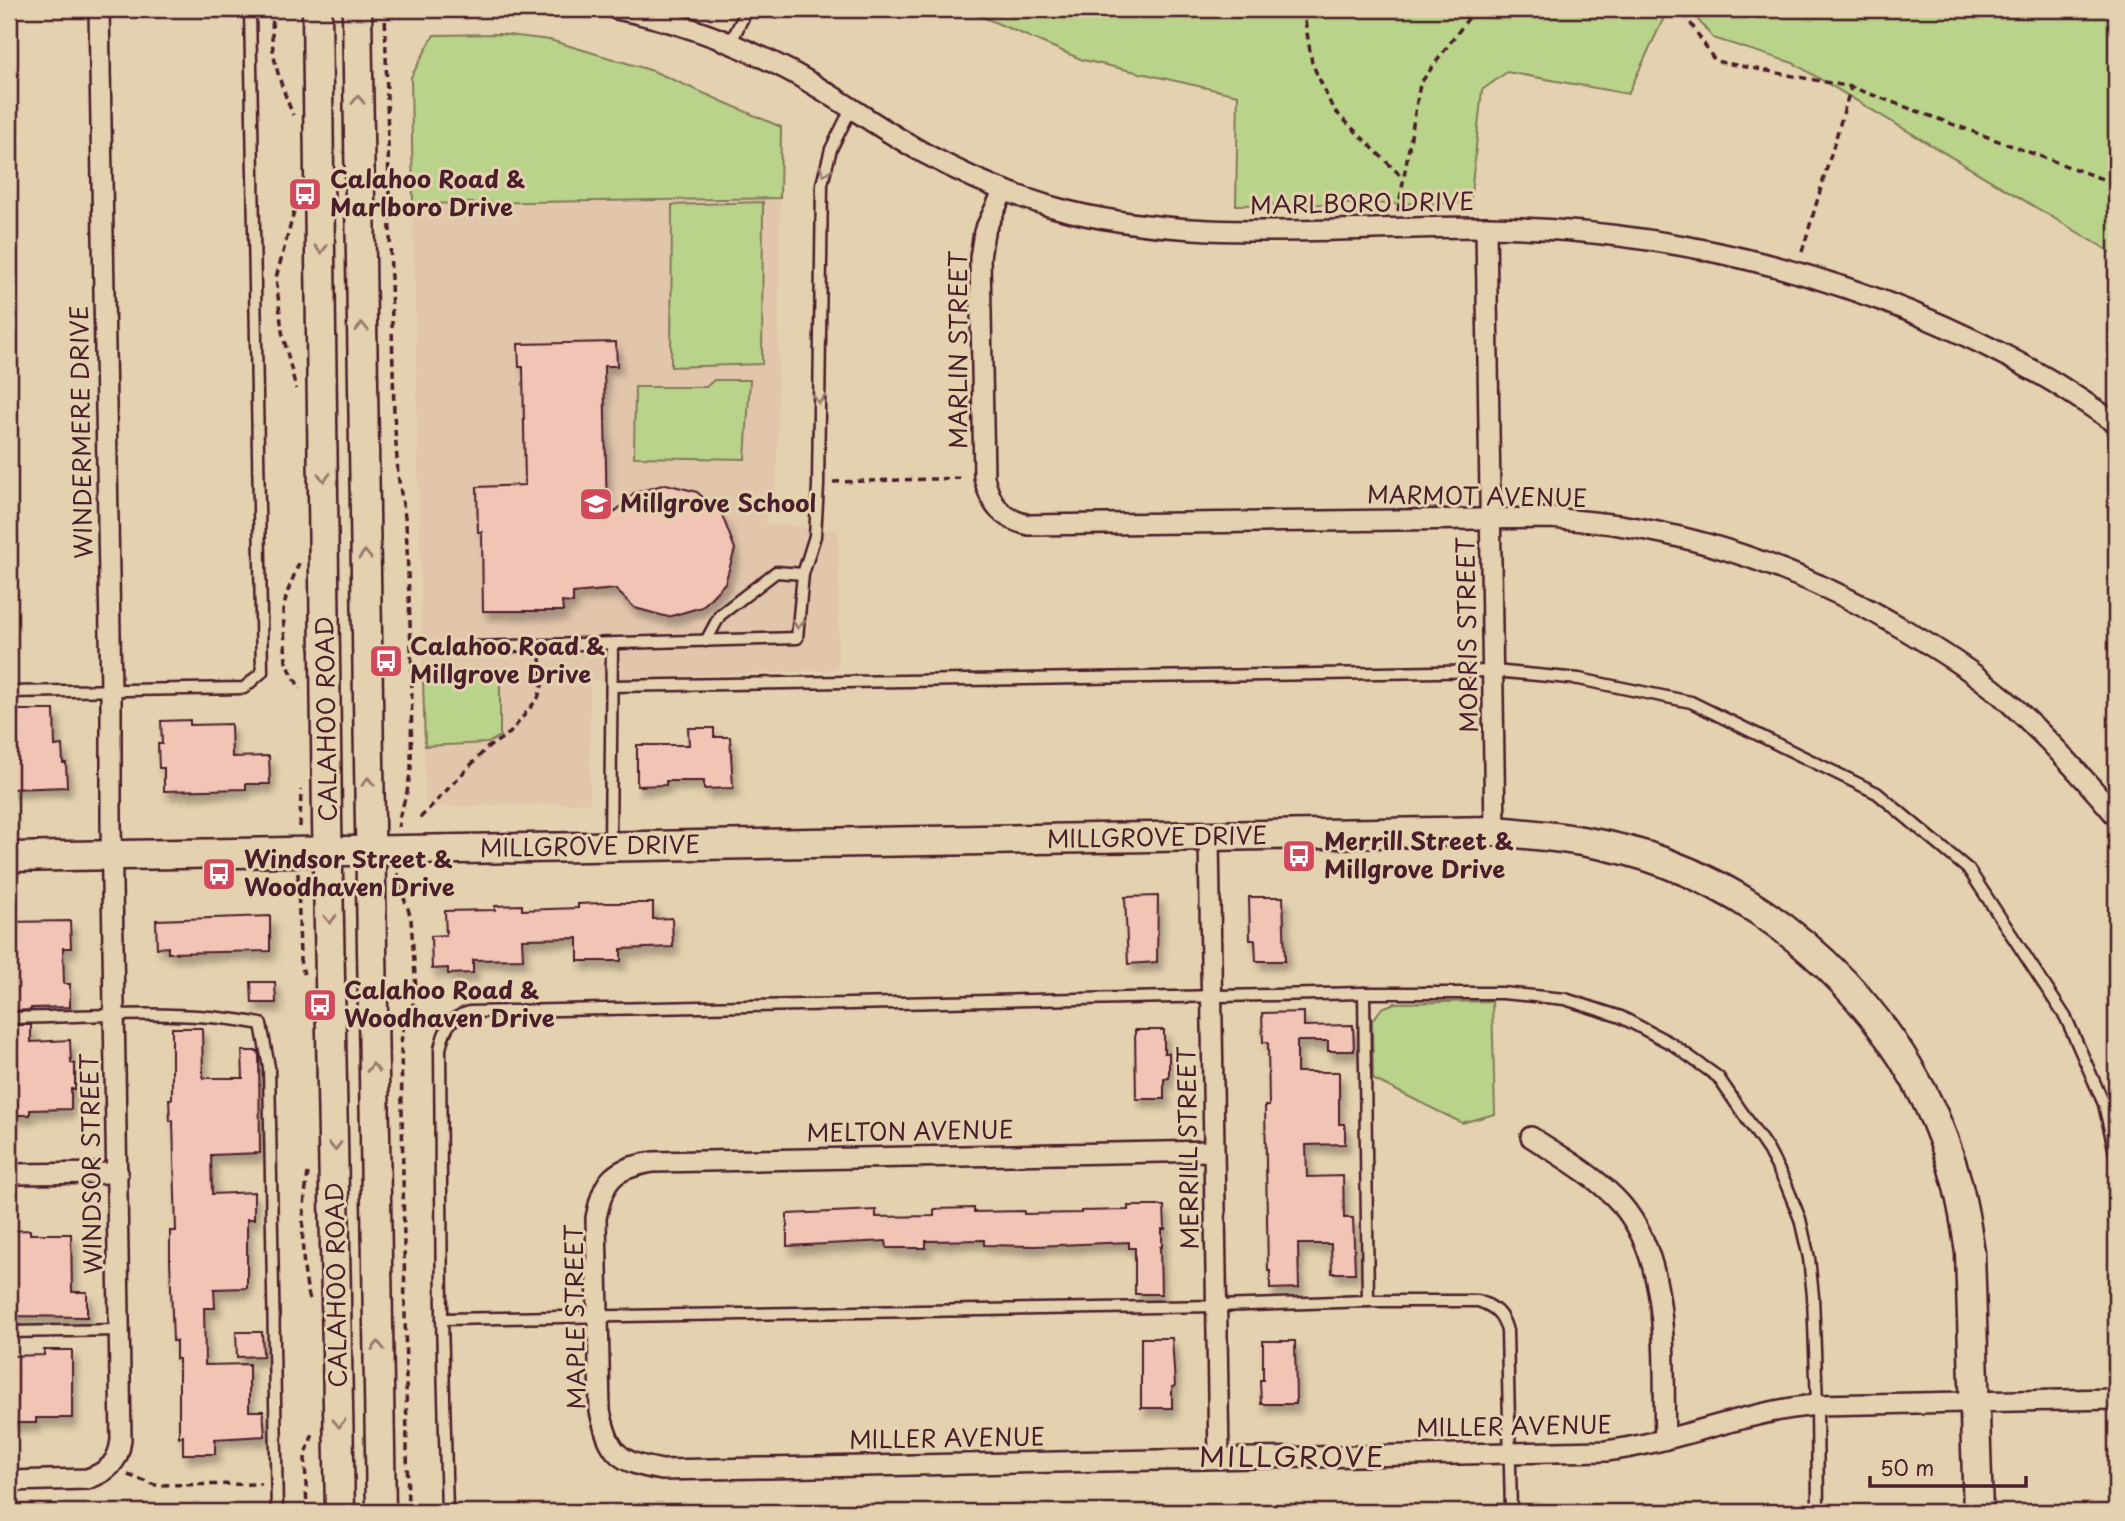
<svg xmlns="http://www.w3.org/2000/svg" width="2125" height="1521" font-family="'Playpen Sans',sans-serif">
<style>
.built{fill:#e2c6ac}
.green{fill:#bad38a;stroke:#82795a;stroke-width:2}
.building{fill:#f2c4b6;stroke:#4a1f2b;stroke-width:2;filter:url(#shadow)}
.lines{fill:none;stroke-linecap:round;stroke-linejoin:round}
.lane-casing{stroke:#4a1f2b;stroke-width:15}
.street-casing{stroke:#4a1f2b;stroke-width:24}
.secondary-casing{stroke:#4a1f2b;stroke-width:33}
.path{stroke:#4a1f2b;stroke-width:3.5;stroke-dasharray:7 5;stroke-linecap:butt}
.lane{stroke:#e4d1af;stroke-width:10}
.street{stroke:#e4d1af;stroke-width:19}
.secondary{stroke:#e4d1af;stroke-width:28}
.oneway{stroke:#97786d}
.labels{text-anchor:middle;stroke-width:6;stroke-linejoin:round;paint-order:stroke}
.poi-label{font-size:24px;font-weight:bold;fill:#4a1f2b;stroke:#e4d1af;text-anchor:start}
.street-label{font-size:24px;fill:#4a1f2b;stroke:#e4d1af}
.quarter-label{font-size:28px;letter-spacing:2px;fill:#4a1f2b;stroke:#e4d1af}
</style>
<defs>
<filter id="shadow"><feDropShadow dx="4.5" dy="8" stdDeviation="3.5" flood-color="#0004"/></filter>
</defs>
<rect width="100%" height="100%" fill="#e4d1af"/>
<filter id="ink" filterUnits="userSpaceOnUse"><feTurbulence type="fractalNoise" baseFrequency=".0143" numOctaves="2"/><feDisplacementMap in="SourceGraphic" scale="14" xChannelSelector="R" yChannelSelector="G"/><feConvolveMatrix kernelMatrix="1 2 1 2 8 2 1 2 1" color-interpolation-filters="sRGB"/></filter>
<g filter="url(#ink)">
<path class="built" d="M780 198 777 484 766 523 839 530 838 670 590 680V803L433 807 425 803 413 204Z"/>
<g class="green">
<path d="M964 9H1668L1628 94 1507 72 1482 90 1470 203 1236 205 1238 95 1083 60Z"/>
<path d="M1689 9H2116V255L1793 63 1713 38Z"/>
<path d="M499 34 550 40 653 71 781 127 780 198 413 204 411 77 434 35Z"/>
<path d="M763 202 762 364 671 367 672 205Z"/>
<path d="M714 380H750L745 459 634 457 635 387H706Z"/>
<path d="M500 671V736L488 743 425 746 423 679 454 678V672Z"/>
<path d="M1492 1001 1495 1114 1462 1123 1373 1079 1372 1021 1382 1008 1395 1003Z"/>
</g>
<g class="building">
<path d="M616 342 617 366H604L607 520 634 493 666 484 697 492 722 515 735 549 725 583 702 607 668 617 635 608 615 589 573 593V603L562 602 563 611H483L482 532H478L477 487 525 485 523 367H519L518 344Z"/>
<path d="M9 710H54L55 746 62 745 63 763H66L67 787 9 789Z"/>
<path d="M190 720V725L231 724 232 757 269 756 270 784H246V789L164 791V768H159L158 744H162L161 721Z"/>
<path d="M688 728H714V737H730L733 788 704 789V781H666V785L637 786V745H689Z"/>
<path d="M1158 896 1157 962 1128 964 1125 897Z"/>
<path d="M1249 897H1283L1285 961H1256L1255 940H1250Z"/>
<path d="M602 903H653V919L672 918 673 947 621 949V961H578V938L522 939 523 959 473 960V973L448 974V968L432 969 431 936 446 935 445 911 495 910V906L522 905V910L578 908V904Z"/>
<path d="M270 916V951L168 953V947L157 948 156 920Z"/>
<path d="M70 921 71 948H63L64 984H70V1007L31 1008V1010L9 1011V922Z"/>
<path d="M251 982H275L276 1003H252Z"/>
<path d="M1304 1012V1026L1353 1025 1354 1051H1328V1041H1297V1072H1339V1124H1345V1144L1306 1145 1307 1177 1343 1176 1344 1218H1353L1355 1273H1332L1331 1244H1298L1299 1288 1270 1289V1271H1268L1265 1106H1269L1268 1042H1263L1262 1013Z"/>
<path d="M9 1025H31V1042L70 1040 71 1063 75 1064V1089H71V1109L30 1110V1115H9Z"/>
<path d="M172 1028H202L203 1078H243L242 1051H258L259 1056 260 1153 211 1155 212 1194 254 1192V1219H247V1288L214 1289 215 1308H204L205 1365 249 1364V1411H263L265 1436 215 1439V1454H183V1436L179 1437V1359H176V1341H173L170 1261V1231H176L173 1121H170L169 1099H172Z"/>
<path d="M1135 1030H1164V1053H1169V1078L1164 1079V1099H1136Z"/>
<path d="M1128 1206H1164L1165 1229H1162V1247H1160L1161 1294H1135V1248H1129V1242L1035 1246 984 1245V1240L926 1241V1248H887L886 1241 787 1246V1214L876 1210V1217L934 1216V1209L974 1208V1212L1024 1211V1214L1081 1213V1211L1128 1210Z"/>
<path d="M30 1230V1234H71L72 1292H87V1317L10 1316 9 1231Z"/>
<path d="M236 1332H262L263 1356 237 1357Z"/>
<path d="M1141 1338H1172L1175 1386 1172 1387V1408H1141Z"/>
<path d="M1263 1341H1295L1296 1404H1261L1260 1380H1263Z"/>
<path d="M44 1350H72V1418H36V1423H9V1356L44 1355Z"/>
</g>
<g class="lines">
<g class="lane-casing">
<g id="lane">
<path d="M731 42 747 9"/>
<path d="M706 641 720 615 776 572 803 574"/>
<path d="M472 647 797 638 803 574 815 536 818 486 822 184 831 149 851 109"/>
<path d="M612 686 1494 671 1579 679 1691 702 1877 793 1969 870 2066 1018 2104 1104 2116 1157"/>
<path d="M9 692 244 688 262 672 250 9"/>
<path d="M610 843 612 644"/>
<path d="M1364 993 1368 1301"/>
<path d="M9 1018C91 1017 180 1008 261 1024L269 1067 277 1512"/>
<path d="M442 1319 1217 1306 1368 1301H1478C1494 1306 1503 1314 1507 1331L1511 1512"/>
<path d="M9 1332 119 1330"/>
<path d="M447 1512 442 1319 440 1049C444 1031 449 1017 469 1012L1364 993H1502L1565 999 1621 1017 1672 1044 1718 1077 1768 1150 1786 1184 1800 1219 1809 1258 1813 1296 1817 1405 1818 1512"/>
</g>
</g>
<g class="street-casing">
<g id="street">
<path d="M616 9C678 21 732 41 788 70 835 95 878 128 924 153 964 175 1006 193 1049 206 1186 246 1345 226 1486 227 1683 229 1879 281 2050 380 2072 393 2094 409 2116 423"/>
<path d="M1004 190 984 232 980 258 984 477C990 504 1001 519 1029 525L1550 518C1573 520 1597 522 1619 525 1722 541 1818 578 1907 631 1940 651 1974 672 2003 697 2044 734 2081 774 2116 816"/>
<path d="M1486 227 1495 831"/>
<path d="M1209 838 1219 1458"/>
<path d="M1531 1137C1562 1157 1596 1176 1621 1204 1673 1264 1662 1364 1665 1439"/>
<path d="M1213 1151 653 1162C613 1169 604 1178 596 1218L600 1411C610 1455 618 1462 662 1470L1606 1451C1677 1442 1745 1411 1817 1405L2116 1399"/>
<path d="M9 1174 118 1173"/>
<path d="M9 1481 87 1479C108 1472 119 1462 121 1439L111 822V691L99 9"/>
</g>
</g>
<g class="secondary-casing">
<g id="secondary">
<path d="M317 9 327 819 340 1512"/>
<path d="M357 9 381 1512"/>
<path d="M9 857 1495 831C1553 836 1611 842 1666 863 1798 912 1911 1030 1952 1165 1961 1194 1966 1223 1970 1253L1978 1512"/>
</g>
</g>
<g class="path">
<path d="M275 9C266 46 279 80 293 115"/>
<path d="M385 9 394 413 398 475 406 523 412 673 411 768 407 792 399 818V827"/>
<path d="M1303 9 1312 63 1333 109 1402 177"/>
<path d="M1605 9 1615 16 1684 13 1687 9"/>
<path d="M1684 13 1715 61 1851 87 2116 184"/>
<path d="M1398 211 1420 84 1475 9"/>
<path d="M294 212 276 278 282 331 296 389"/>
<path d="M1802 252 1851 87"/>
<path d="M833 482 965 478"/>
<path d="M299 563 287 593 283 611 286 662 300 689"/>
<path d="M420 818 487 748 510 733 538 698 542 686 540 658"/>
<path d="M300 827 301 790"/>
<path d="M298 873 300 960 304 974"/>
<path d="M398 873C398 891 408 903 411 920L416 989 414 1002 404 1024 401 1042 408 1512"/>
<path d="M308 1173C302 1214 299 1260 310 1300"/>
<path d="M128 1475 155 1485 262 1484"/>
<path d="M307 1512 305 1457 313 1433"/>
</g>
<use href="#lane" class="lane"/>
<use href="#street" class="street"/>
<use href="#secondary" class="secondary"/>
</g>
<defs><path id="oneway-chevron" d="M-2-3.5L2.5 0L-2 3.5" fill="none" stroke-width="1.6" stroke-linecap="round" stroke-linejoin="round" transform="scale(1.75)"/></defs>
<g class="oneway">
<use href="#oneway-chevron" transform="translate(358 100) rotate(-91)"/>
<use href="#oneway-chevron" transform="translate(825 171) rotate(103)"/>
<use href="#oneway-chevron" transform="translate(321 249) rotate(89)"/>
<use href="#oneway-chevron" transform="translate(362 327) rotate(-91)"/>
<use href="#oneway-chevron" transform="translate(819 399) rotate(91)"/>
<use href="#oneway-chevron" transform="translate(324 477) rotate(89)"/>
<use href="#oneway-chevron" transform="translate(365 555) rotate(-91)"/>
<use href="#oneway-chevron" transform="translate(798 624) rotate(95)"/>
<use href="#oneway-chevron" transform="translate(368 782) rotate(-91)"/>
<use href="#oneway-chevron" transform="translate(330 919) rotate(89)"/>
<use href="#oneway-chevron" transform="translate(373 1068) rotate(-91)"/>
<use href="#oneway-chevron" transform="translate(335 1146) rotate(89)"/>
<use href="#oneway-chevron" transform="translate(378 1346) rotate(-91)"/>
<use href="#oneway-chevron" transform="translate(339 1423) rotate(89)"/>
</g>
</g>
<defs>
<g id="bus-square" transform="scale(1.75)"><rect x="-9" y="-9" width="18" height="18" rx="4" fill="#d1495b" stroke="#e4d1af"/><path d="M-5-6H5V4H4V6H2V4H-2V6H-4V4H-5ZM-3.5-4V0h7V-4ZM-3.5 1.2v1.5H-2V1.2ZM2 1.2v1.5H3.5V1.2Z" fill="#fff"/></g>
<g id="school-square" transform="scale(1.75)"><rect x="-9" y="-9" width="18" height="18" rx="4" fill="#d1495b" stroke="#e4d1af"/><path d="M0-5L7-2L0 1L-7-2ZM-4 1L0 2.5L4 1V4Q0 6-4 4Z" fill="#fff"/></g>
</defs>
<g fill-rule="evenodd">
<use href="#bus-square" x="305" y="194"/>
<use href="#school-square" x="596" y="504"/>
<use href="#bus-square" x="386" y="661"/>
<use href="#bus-square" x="1299" y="856"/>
<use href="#bus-square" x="219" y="874"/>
<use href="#bus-square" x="320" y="1005"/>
</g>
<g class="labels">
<g class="poi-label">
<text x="330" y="188">Calahoo Road &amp;<tspan x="330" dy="28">Marlboro Drive</tspan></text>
<text x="620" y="512">Millgrove School</text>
<text x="410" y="655">Calahoo Road &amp;<tspan x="410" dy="28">Millgrove Drive</tspan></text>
<text x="1324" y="850">Merrill Street &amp;<tspan x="1324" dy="28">Millgrove Drive</tspan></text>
<text x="244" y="868">Windsor Street &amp;<tspan x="244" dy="28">Woodhaven Drive</tspan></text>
<text x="344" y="999">Calahoo Road &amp;<tspan x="344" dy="28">Woodhaven Drive</tspan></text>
</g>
<g class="street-label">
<text transform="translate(1362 204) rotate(-1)" y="8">MARLBORO DRIVE</text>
<text transform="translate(959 350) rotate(-90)" y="8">MARLIN STREET</text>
<text transform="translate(82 432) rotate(-91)" y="8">WINDERMERE DRIVE</text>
<text transform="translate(1477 497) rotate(1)" y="8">MARMOT AVENUE</text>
<text transform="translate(1468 635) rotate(-91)" y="8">MORRIS STREET</text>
<text transform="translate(327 719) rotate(-91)" y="8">CALAHOO ROAD</text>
<text transform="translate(1157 838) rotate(-1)" y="8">MILLGROVE DRIVE</text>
<text transform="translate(590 847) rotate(-1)" y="8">MILLGROVE DRIVE</text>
<text transform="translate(910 1132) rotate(-1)" y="8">MELTON AVENUE</text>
<text transform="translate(1189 1148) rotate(-91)" y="8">MERRILL STREET</text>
<text transform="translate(92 1164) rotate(-91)" y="8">WINDSOR STREET</text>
<text transform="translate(337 1285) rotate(-91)" y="8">CALAHOO ROAD</text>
<text transform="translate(576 1317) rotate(-91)" y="8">MAPLE STREET</text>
<text transform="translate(1514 1427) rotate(-1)" y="8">MILLER AVENUE</text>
<text transform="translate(947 1439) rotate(-1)" y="8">MILLER AVENUE</text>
</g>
<g class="quarter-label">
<text x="1292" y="1467">MILLGROVE</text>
</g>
</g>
<rect width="2125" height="1521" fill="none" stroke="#e4d1af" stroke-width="35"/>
<rect x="18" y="18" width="2090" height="1486" fill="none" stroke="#4a1f2b" stroke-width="2.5" filter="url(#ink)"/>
<path d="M1870 1476v10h156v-10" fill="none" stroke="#4a1f2b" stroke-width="3.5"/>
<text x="1880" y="1476" font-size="21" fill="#4a1f2b" stroke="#e4d1af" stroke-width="5" paint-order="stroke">50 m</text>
</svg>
